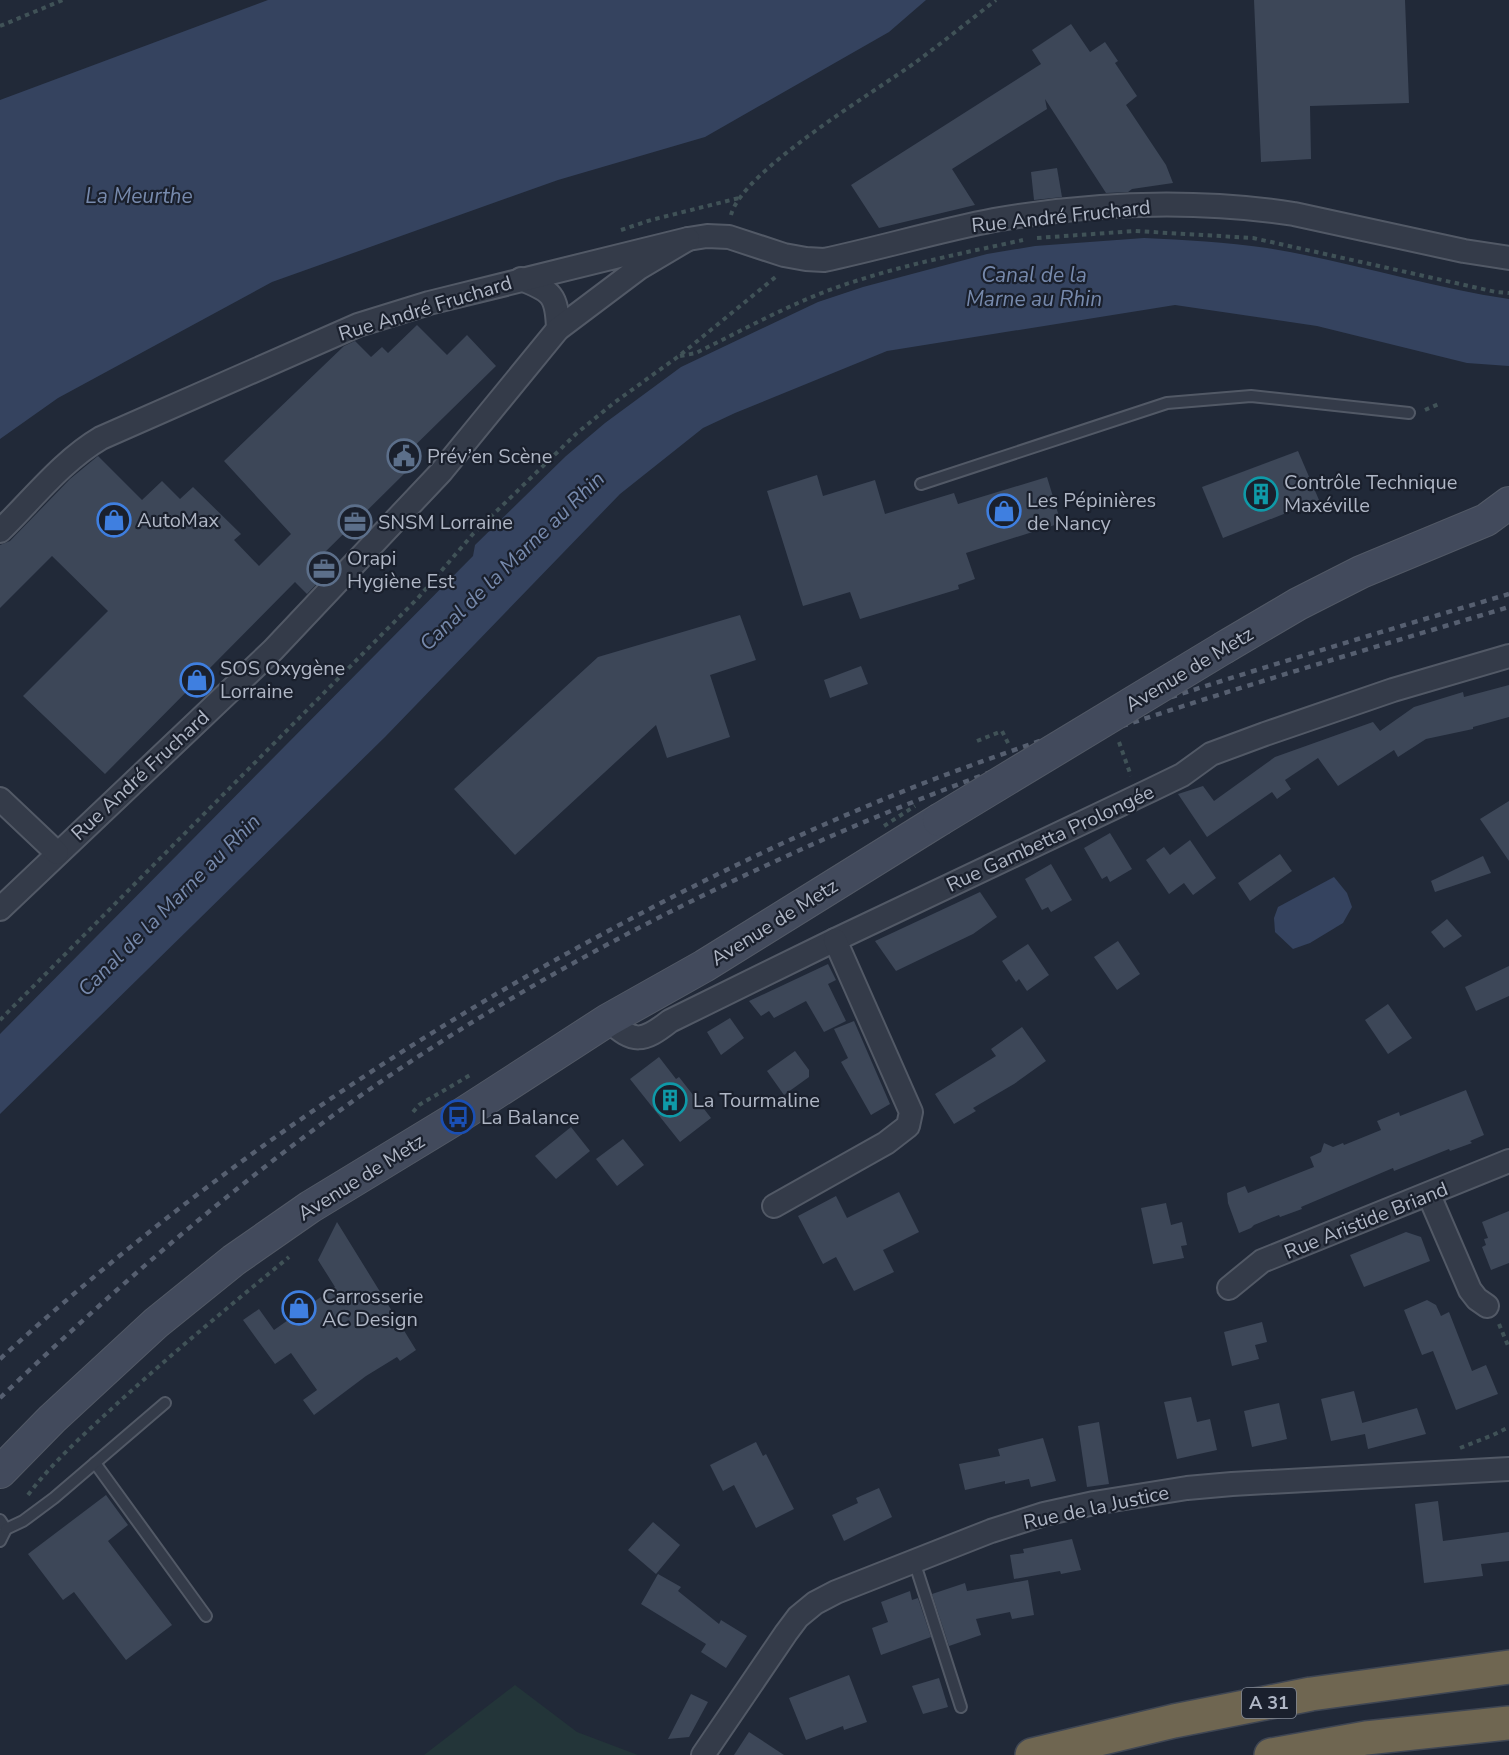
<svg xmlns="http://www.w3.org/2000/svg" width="1509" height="1755" font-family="'Nunito Sans',sans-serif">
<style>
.green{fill:#233539}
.water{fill:#35435f}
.building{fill:#3d4758}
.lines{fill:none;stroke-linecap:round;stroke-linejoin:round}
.service-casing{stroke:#525966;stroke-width:14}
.minor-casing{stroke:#525966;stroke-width:26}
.secondary-casing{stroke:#525966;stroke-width:34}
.motorway-casing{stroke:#3f4653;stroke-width:36}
.path{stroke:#405257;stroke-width:4;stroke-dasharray:4.5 4.5;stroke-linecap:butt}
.service{stroke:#343b49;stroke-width:10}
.minor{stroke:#343b49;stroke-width:22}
.secondary{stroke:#424a5c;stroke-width:32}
.motorway{stroke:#6f6651;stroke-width:33}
.rail{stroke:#565f70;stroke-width:4.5;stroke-dasharray:6 6;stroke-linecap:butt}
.secondary-bridge-casing{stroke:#525966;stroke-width:34;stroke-linecap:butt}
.path-bridge{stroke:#405257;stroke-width:4;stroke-dasharray:4.5 4.5;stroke-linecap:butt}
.secondary-bridge{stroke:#424a5c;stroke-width:32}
.labels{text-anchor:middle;stroke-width:4.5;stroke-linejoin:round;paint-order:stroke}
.shield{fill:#1a202d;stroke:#828997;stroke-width:1.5}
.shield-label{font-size:18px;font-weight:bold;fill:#afb6c5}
.street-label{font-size:20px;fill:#afb6c5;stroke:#1a202d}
.poi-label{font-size:20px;fill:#afb6c5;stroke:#1a202d;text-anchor:start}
.water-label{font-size:21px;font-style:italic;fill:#778aad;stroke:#1a202d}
</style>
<rect width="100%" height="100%" fill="#212938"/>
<path class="green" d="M515 1685 577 1732 638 1755H424Z"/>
<g class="water">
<path d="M268 0H926L889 32 705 137 558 180 272 282 58 398 0 439V100Z"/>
<path d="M1144 238C1185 240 1226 242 1267 248 1348 261 1427 287 1509 299V366L1467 363 1317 326 1175 305 887 351 735 413 703 428 620 494 385 737 0 1114V1034L473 556 475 545 566 456 605 423 681 367 818 302 863 287 987 254 1035 246Z"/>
<path d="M1334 877 1347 893 1352 907 1343 923 1310 943 1293 949 1275 932 1274 918 1278 907Z"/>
</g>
<g class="building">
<path d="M1254 0H1405L1409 103 1310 106 1311 159 1261 162Z"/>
<path d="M1071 24 1090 52 1105 42 1118 61 1115 63 1137 96 1126 105 1166 165 1173 183 1132 189 1128 192 1106 193 1045 99 1047 109 952 169 975 205 879 228 851 185 1041 64 1032 50Z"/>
<path d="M1057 168 1062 197 1034 200 1031 172Z"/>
<path d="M417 325 447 355 467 335 496 366 395 465 404 474 316 561 327 573 307 594 295 582 105 774 23 696 108 611 52 556 0 608V545L10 541 70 479 98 456 142 500 162 481 180 499 193 487 241 534 234 540 259 566 291 534 224 461 344 346 355 341 371 357 382 347 388 353Z"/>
<path d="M1298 451 1319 500 1223 538 1202 487Z"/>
<path d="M817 475 823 496 875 480 885 514 954 493 958 504 1047 477 1061 523 966 553 975 579 958 585 959 589 860 619 850 592 803 606 767 491Z"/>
<path d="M740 615 756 660 710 675 730 737 667 758 656 725 515 855 454 789 598 657Z"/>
<path d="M861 666 868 684 830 698 824 680Z"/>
<path d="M1509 685V717L1473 727V729L1426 739 1398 757 1394 750 1338 786 1318 758 1285 780 1291 789 1277 799 1272 792 1207 837 1178 794 1203 786 1214 801 1275 757 1373 722 1380 731 1414 707 1463 692 1464 697Z"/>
<path d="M1509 801V861L1480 819Z"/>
<path d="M1110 833 1132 869 1110 882 1107 876 1102 879 1084 848Z"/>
<path d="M1190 840 1216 878 1193 895 1184 883 1169 894 1146 860 1164 847 1170 855Z"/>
<path d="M1280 854 1292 871 1250 901 1238 883Z"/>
<path d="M1483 856 1491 873 1435 892 1431 881Z"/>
<path d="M1051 864 1072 900 1051 912 1048 907 1042 910 1025 879Z"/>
<path d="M980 892 997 917 973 934 896 971 875 941Z"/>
<path d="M1447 919 1462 936 1444 948 1431 932Z"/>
<path d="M1118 941 1140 974 1117 990 1094 957Z"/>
<path d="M1028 944 1049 975 1027 991 1019 979 1016 982 1002 961Z"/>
<path d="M828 964 836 980 828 984 846 1021 824 1032 806 1001 774 1018 769 1011 761 1016 749 1001Z"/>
<path d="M1509 966V996L1476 1011 1465 987Z"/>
<path d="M1388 1004 1412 1038 1388 1054 1365 1020Z"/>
<path d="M730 1018 744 1038 721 1055 707 1032Z"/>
<path d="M854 1021 890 1104 871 1115 841 1062 848 1058 834 1029Z"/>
<path d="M1022 1027 1046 1061 1014 1084 973 1108 976 1111 954 1124 935 1094 996 1056 991 1049Z"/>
<path d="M795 1051 809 1070V1077L784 1095 767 1071Z"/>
<path d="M659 1057 676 1079 679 1077 711 1118 680 1142 630 1079Z"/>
<path d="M1466 1090 1484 1135 1470 1141 1472 1143 1450 1151 1449 1149 1394 1171 1393 1168 1301 1207 1302 1209 1280 1217 1279 1215 1254 1225 1251 1228 1239 1233 1228 1203 1227 1193 1245 1186 1248 1193 1314 1167 1310 1157 1321 1152 1324 1143 1333 1147 1343 1143 1344 1145 1381 1130 1377 1121 1399 1112 1400 1116Z"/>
<path d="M571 1127 590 1151 556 1179 535 1156Z"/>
<path d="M623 1139 644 1165 617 1186 596 1159Z"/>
<path d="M899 1192 919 1232 883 1250 894 1272 854 1291 836 1257 823 1264 798 1216 836 1196 847 1218Z"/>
<path d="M1166 1203 1171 1225 1182 1222 1187 1245 1181 1246 1184 1258 1153 1264 1141 1208Z"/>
<path d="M1509 1211V1263L1491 1270 1482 1247 1486 1245 1484 1239 1488 1238 1482 1222Z"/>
<path d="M337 1222 416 1350 400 1361 397 1357 366 1376 314 1415 303 1400 317 1390 291 1353 275 1364 243 1320 259 1309 274 1330 335 1287 318 1260Z"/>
<path d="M1406 1232 1421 1237 1430 1261 1364 1287 1350 1255Z"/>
<path d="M1427 1300 1436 1305 1441 1316 1449 1312 1472 1371 1486 1365 1498 1394 1456 1410 1433 1351 1422 1355 1404 1310Z"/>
<path d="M1262 1322 1267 1342 1255 1345 1259 1359 1232 1366 1224 1332Z"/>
<path d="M1354 1391 1363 1426 1362 1423 1417 1408 1426 1434 1368 1449 1365 1434 1331 1441 1321 1399Z"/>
<path d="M1191 1397 1197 1422 1210 1419 1217 1450 1177 1459 1164 1402Z"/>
<path d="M1279 1403 1287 1439 1252 1447 1244 1411Z"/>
<path d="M1099 1422 1109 1484 1087 1487 1078 1426Z"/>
<path d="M1043 1438 1056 1481 1031 1487 1029 1479 1005 1484V1481L965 1490 959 1464 1000 1456 998 1449Z"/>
<path d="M756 1442 763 1456 766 1454 794 1509 756 1528 734 1485 723 1491 710 1465Z"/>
<path d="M879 1488 892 1517 844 1541 832 1515 858 1503 856 1498Z"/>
<path d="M106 1495 128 1525 108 1541 172 1625 126 1660 74 1592 63 1600 28 1554Z"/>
<path d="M1438 1501 1443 1541 1509 1532V1561L1481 1564 1483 1576 1424 1583 1415 1504Z"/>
<path d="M653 1522 680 1545 656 1574 628 1550Z"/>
<path d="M1072 1539 1081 1570 1061 1574 1060 1571 1014 1579 1010 1555 1024 1553 1023 1549Z"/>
<path d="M658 1574 681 1587 678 1591 719 1624 721 1620 747 1636 726 1668 701 1652 706 1644 641 1604Z"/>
<path d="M1028 1580 1034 1615 1012 1619 1010 1612 976 1619 981 1635 949 1646 932 1594 965 1583 967 1591Z"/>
<path d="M910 1591 912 1600 918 1598 931 1637 881 1655 872 1628 888 1622 881 1602Z"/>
<path d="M849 1675 867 1722 844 1730 843 1726 806 1740 789 1698Z"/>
<path d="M939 1678 948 1707 923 1714 912 1686Z"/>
<path d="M691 1694 708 1702 695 1726 689 1737 668 1739Z"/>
<path d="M749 1732 784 1755H734Z"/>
</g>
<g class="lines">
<g class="service-casing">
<g id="service">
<path d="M921 484 1167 403 1251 396 1409 413"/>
<path d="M95 1463 206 1616"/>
<path d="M0 1520 6 1529 0 1541"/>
<path d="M6 1529 23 1521 54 1498 165 1403"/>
<path d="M914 1561 961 1707"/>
</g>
</g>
<g class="minor-casing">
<g id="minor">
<path d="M688 239 707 236 729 237 784 255 806 259 824 260C881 248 937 231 994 220 1092 203 1196 199 1294 214L1464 251 1509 258"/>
<path d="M521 279C552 291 557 295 558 329"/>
<path d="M0 531C32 500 62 461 101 438L358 325 429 303 688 239 639 268 558 329 441 472 273 650 0 909"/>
<path d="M0 799 57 853"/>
<path d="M608 1020C634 1044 643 1042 670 1021L835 940 1151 790 1182 775 1211 754 1265 734 1393 690 1509 656"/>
<path d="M1429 1195 1470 1290 1477 1299 1487 1306"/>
<path d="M774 1206 886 1143 908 1126 911 1112 835 940"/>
<path d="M1229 1288 1262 1261 1509 1161"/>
<path d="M703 1755 786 1633 798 1617 815 1603 836 1592 991 1531 1044 1514 1094 1503 1187 1488 1232 1484 1509 1469"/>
</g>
</g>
<g class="secondary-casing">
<g id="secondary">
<path d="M1225 647 1298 604 1361 572 1486 520 1509 503"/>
<path d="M0 1472 52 1419 156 1323 234 1260 310 1207 458 1117 608 1020 704 966 939 820"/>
</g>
</g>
<g class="motorway-casing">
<g id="motorway">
<path d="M1032 1755 1174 1721 1311 1694 1509 1667"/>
<path d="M1271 1755 1366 1738 1509 1723"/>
</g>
</g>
<g class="path">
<path d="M0 26 63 0"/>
<path d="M731 215C742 171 876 91 916 62 943 42 969 21 996 0"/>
<path d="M621 230 651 220 739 198"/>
<path d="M1037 238 1135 231 1253 238 1496 292 1509 293"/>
<path d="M680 356 696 353C749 327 802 297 859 280 912 263 968 252 1023 240"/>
<path d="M1425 410 1441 403"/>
<path d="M977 741 1002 731 1010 747"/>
<path d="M1119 742 1131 776"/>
<path d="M0 1020 418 598 473 534 577 433 615 402 679 356 778 275"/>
<path d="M413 1112 419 1105 472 1074"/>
<path d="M1499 1324 1509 1348"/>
<path d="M1460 1448 1493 1435 1509 1427"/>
<path d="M28 1495C55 1459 89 1430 121 1400 176 1350 232 1304 289 1257"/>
</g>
<use href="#service" class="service"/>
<use href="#minor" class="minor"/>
<use href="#secondary" class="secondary"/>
<use href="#motorway" class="motorway"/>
<g class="rail">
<path d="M0 1359C184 1191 390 1048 610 930 715 873 825 821 937 778 1124 708 1317 651 1509 594"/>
<path d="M0 1398C101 1301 204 1211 316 1128 474 1010 655 913 836 834 1053 740 1282 675 1509 607"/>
</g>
<g class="secondary-bridge-casing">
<path id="secondary-bridge" d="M939 820 1225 647"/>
</g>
<path class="path-bridge" d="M884 826 915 806"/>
<use href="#secondary-bridge" class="secondary-bridge"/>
</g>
<defs>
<g id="civic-ring" transform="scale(1.725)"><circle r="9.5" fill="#1a202d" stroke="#5c6f8a" stroke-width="1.5"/><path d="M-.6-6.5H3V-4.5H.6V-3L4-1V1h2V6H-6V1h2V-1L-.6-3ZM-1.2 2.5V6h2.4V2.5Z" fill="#5c6f8a"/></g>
<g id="building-ring" transform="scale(1.725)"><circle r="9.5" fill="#1a202d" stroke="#0f9aa8" stroke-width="1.5"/><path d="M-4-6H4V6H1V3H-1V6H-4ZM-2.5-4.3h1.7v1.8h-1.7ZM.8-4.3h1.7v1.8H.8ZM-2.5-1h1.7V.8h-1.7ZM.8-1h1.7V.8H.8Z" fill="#0f9aa8"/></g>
<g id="shop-ring" transform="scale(1.725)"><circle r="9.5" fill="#1a202d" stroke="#3f7fe0" stroke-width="1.5"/><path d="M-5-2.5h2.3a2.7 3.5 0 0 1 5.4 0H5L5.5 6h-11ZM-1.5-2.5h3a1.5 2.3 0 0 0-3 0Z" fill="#3f7fe0"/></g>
<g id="office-ring" transform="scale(1.725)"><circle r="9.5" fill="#1a202d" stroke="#5c6f8a" stroke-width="1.5"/><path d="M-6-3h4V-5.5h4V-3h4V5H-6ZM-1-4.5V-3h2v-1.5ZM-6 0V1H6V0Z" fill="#5c6f8a"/></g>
<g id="bus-ring" transform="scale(1.725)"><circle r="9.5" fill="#1a202d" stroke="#1a4fb4" stroke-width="1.5"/><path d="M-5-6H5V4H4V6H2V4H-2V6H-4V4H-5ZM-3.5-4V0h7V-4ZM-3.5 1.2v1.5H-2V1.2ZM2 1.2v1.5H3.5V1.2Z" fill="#1a4fb4"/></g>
</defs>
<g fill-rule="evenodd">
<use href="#civic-ring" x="404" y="456"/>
<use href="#building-ring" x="1261" y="494"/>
<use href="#shop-ring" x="1004" y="511"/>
<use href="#shop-ring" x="114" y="520"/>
<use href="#office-ring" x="355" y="522"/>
<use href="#office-ring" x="324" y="569"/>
<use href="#shop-ring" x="197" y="680"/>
<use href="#building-ring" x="670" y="1100"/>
<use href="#bus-ring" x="458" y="1117"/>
<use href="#shop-ring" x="299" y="1308"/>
</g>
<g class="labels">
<rect class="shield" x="1242" y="1688" width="54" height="30" rx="4.5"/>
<g class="shield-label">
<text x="1269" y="1709">A 31</text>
</g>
<g class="street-label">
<text transform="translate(1061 216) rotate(-6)" y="7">Rue André Fruchard</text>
<text transform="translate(425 308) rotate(-17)" y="7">Rue André Fruchard</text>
<text transform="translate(1189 669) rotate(-31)" y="7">Avenue de Metz</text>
<text transform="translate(140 775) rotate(-43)" y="7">Rue André Fruchard</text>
<text transform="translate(1050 838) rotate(-25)" y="7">Rue Gambetta Prolongée</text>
<text transform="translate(774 922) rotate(-32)" y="7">Avenue de Metz</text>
<text transform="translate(361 1177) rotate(-32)" y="7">Avenue de Metz</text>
<text transform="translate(1366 1220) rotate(-22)" y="7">Rue Aristide Briand</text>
<text transform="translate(1096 1507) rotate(-12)" y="7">Rue de la Justice</text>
</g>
<g class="poi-label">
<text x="427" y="463">Prév’en Scène</text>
<text x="1284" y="489">Contrôle Technique<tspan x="1284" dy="23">Maxéville</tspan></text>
<text x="1027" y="507">Les Pépinières<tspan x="1027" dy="23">de Nancy</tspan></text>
<text x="137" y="527">AutoMax</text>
<text x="378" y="529">SNSM Lorraine</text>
<text x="347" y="565">Orapi<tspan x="347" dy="23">Hygiène Est</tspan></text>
<text x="220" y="675">SOS Oxygène<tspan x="220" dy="23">Lorraine</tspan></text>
<text x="693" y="1107">La Tourmaline</text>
<text x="481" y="1124">La Balance</text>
<text x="322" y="1303">Carrosserie<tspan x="322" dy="23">AC Design</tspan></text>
</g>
<g class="water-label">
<text x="139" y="203">La Meurthe</text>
<text x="1034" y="282">Canal de la<tspan x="1034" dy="24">Marne au Rhin</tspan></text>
<text transform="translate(512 561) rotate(-44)" y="7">Canal de la Marne au Rhin</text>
<text transform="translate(169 905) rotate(-45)" y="7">Canal de la Marne au Rhin</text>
</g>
</g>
</svg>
